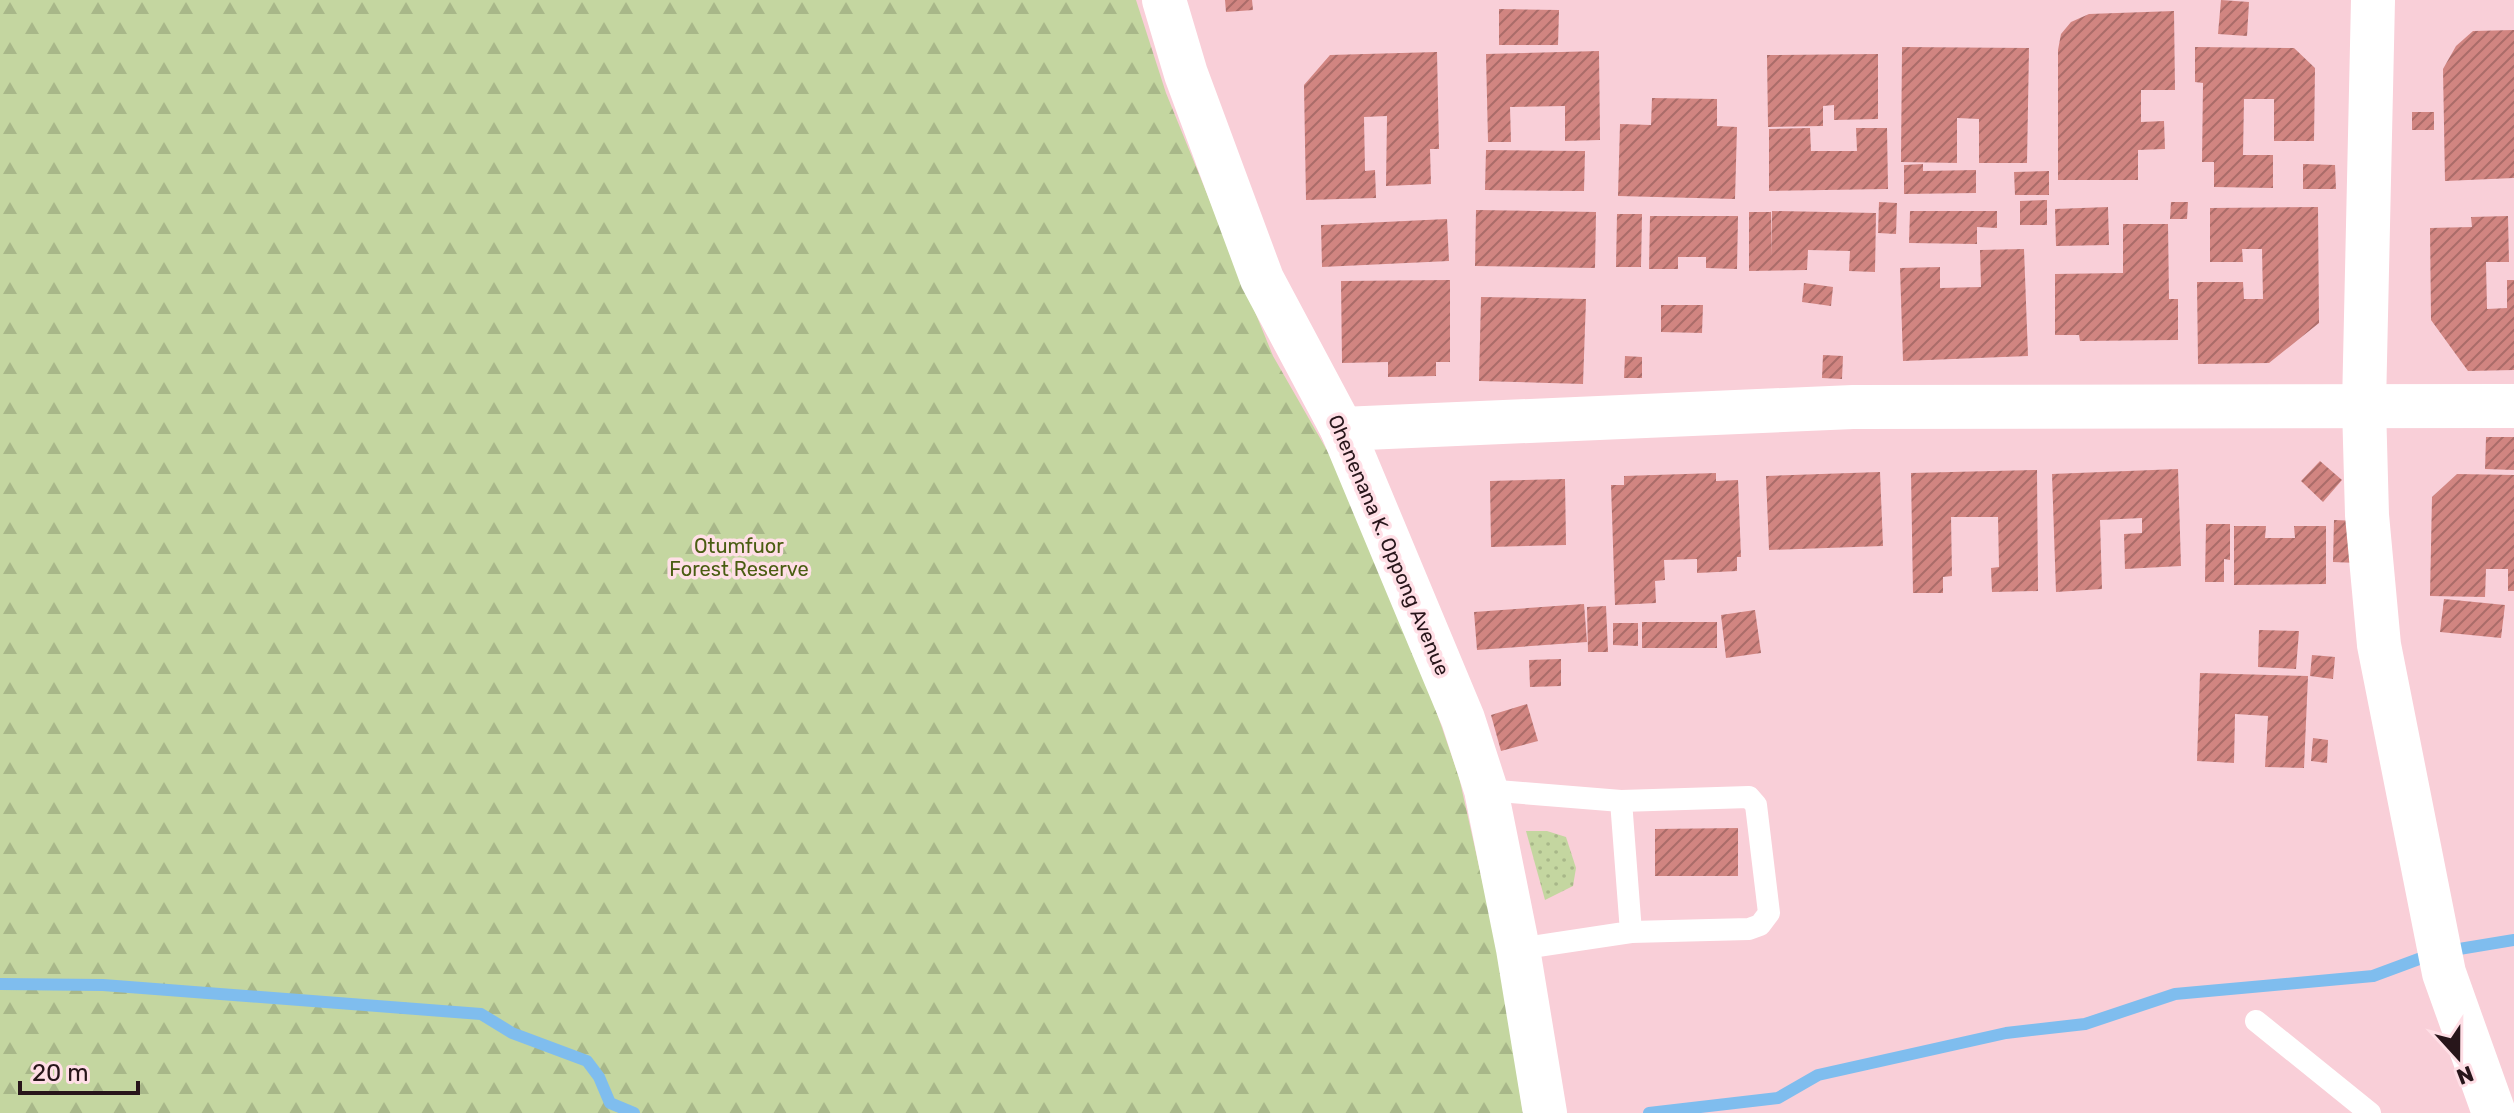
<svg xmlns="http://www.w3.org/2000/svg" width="2514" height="1113" font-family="Rubik,sans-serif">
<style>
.grass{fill:url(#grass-dots)}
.forest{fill:url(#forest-firs)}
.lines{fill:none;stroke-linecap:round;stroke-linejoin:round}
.stream{stroke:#7fbdee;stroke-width:12}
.building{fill:url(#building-hatch)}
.lane{stroke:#fff;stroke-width:22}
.street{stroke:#fff;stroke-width:44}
.secondary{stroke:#fff;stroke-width:44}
.labels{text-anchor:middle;stroke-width:7;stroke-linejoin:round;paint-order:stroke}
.street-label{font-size:20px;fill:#27151a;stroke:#ffdfe6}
.park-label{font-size:20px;fill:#4a5d12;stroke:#ffdfe6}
</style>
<defs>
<pattern id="grass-dots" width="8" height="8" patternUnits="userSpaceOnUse" patternTransform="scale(2)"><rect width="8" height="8" fill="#c4d6a0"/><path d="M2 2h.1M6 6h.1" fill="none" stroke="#a8b789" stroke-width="1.8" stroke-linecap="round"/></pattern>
<pattern id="forest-firs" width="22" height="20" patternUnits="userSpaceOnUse" patternTransform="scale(2)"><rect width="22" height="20" fill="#c4d6a0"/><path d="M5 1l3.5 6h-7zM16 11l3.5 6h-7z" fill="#a8b789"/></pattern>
<pattern id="building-hatch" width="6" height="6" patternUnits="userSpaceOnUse" patternTransform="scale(2)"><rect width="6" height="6" fill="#d18581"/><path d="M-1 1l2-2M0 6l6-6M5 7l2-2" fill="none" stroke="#aa6c69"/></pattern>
</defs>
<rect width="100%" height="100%" fill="#f9cfd8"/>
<path class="grass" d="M1526 831H1547L1566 837 1576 868 1573 886 1545 900Z"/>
<path class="forest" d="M0 0H1136L1166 93 1273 356 1375 534 1459 777 1498 951 1523 1113H0Z"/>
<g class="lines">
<g class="stream">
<path d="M0 984 103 985 481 1014 512 1033 587 1061 599 1077 610 1103 634 1113"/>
<path d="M1649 1113 1778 1098 1818 1075 2006 1033 2085 1024 2175 994 2373 976 2435 953 2514 940"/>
</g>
</g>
<g class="building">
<path d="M1225 0H1252L1253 10 1226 12Z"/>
<path d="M2221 0 2249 2 2247 36 2218 34Z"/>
<path d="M1499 9 1559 10 1558 45H1499Z"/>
<path d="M2174 11 2175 90H2141V122L2164 121 2165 149 2138 150V180H2058V50L2061 34 2071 22 2089 14Z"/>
<path d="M2514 30V178L2445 181 2443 69 2456 46 2473 31Z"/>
<path d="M1902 47 2029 48 2027 163H1979V119L1957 118V163L1901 162Z"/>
<path d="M2195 47 2294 48 2315 68 2314 141H2274V99H2244L2243 155H2273V188L2214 187V162H2202L2203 83 2195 82Z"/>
<path d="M1599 51 1600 140 1565 141V106L1510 107 1511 142H1488L1486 54Z"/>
<path d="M1437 52 1439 149H1430L1431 184 1386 186 1387 116 1364 117 1365 171 1375 170 1376 198 1306 200 1304 85 1330 55Z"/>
<path d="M1878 54V119L1834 120V105L1823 106V126L1768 127 1767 55Z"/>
<path d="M1652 98 1717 99V126L1737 127 1735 199 1618 196 1620 124 1651 125Z"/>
<rect x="2412" y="112" width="22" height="18"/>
<path d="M1810 128 1811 151H1857L1856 128H1887L1888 189 1769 191V129Z"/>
<path d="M1486 150 1585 151 1584 191 1485 190Z"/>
<path d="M1923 164V171L1976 170V193L1904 194V165Z"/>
<path d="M2303 164 2335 165 2336 189H2303Z"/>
<path d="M2049 171V195H2015L2014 172Z"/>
<path d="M2047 200V225H2020V201Z"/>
<path d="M1879 202 1897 203 1896 234 1878 233Z"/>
<path d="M2171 202H2188L2187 219H2170Z"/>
<path d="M2108 207 2109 245 2056 246 2055 209Z"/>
<path d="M2318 207 2319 323 2269 363 2198 364 2197 282H2243L2244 299H2263L2262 249H2242L2243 262H2210V208Z"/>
<path d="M1476 210 1596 212 1595 268 1475 266Z"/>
<path d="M1772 211 1876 213 1875 272 1849 271 1850 251 1808 250 1807 270 1749 271V212H1771V257Z"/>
<path d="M1910 211H1997V228L1977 227V244L1909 243Z"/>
<path d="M1617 214H1642L1641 267H1616Z"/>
<path d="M1650 216H1738L1737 269 1706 268V257H1678V269H1649Z"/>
<path d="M2508 216 2509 262H2486L2487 309 2507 308V280H2514V370L2468 371 2431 320 2430 228 2472 227 2471 217Z"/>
<path d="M1447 219 1449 261 1322 267 1321 225Z"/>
<path d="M2123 224H2168L2169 299H2178V340L2080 341 2079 335H2055V274L2123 273Z"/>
<path d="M2024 249 2028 356 1903 361 1900 268 1940 267V288L1981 287 1980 250Z"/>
<path d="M1450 280V362H1436V376L1388 377V362L1342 363 1341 281Z"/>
<path d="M1804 283 1833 287 1831 306 1802 302Z"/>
<path d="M1481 297 1586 299 1583 384 1479 381Z"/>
<path d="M1661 305H1703L1702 333 1661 332Z"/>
<path d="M1823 355 1843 356 1842 379 1822 378Z"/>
<path d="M1625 356 1642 357V378H1624Z"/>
<path d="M2486 437H2514V470L2485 469Z"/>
<path d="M2320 461 2342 480 2323 502 2301 481Z"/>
<path d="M2178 469 2181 566 2125 569 2124 534 2142 533V518L2100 520 2102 589 2056 592 2052 474Z"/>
<path d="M2037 470 2038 591 1992 592 1991 568 1999 567 1998 517H1951L1952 576 1943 577V593H1913L1911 473Z"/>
<path d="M1880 472 1883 546 1769 550 1766 476Z"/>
<path d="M1716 473V481L1738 480 1741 557H1737V571L1697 573V559L1664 560 1665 580 1655 581 1656 603 1615 605 1611 485H1624V476Z"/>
<path d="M2457 474 2514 475V591H2508V569H2486L2485 597 2430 596 2432 497Z"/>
<path d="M1565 479 1566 545 1491 547 1490 481Z"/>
<path d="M2334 520 2360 521 2358 563 2333 562Z"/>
<path d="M2206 524H2230V560L2224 559V582H2205Z"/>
<path d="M2234 526H2266L2265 538H2295L2294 526H2326V584L2234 585Z"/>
<path d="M2444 599 2505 605 2501 638 2440 632Z"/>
<path d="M1584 604 1587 642 1477 650 1474 612Z"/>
<path d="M1606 606 1608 652H1588L1587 607Z"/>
<path d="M1755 610 1761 653 1726 658 1721 615Z"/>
<rect x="1642" y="622" width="75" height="26"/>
<path d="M1613 623H1638V646L1613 645Z"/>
<path d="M2259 630 2299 631 2296 669 2258 667Z"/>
<path d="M2312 655 2335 657 2333 679 2310 676Z"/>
<path d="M1561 659V686L1530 687 1529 660Z"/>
<path d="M2200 673 2308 676 2304 768 2265 767 2268 716 2235 714 2234 763 2197 761Z"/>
<path d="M1527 704 1538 741 1501 751 1491 715Z"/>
<path d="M2313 738 2328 740 2327 763 2311 761Z"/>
<path d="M1738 828V876H1655V829Z"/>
</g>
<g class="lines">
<g class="lane">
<path d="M1486 790 1621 801 1631 932 1518 949"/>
<path d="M1621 801 1749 797 1756 805 1769 913 1760 925 1749 929 1631 932"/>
<path d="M2256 1021 2370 1113"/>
</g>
<g class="street">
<path d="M2373 0 2364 406 2367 515 2379 645 2444 973 2494 1113"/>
<path d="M1342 429 1853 407 2514 406"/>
</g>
<path class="secondary" d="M1164 0 1186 74 1262 279 1342 429 1463 719 1486 790 1518 949 1545 1113"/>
</g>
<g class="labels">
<g class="street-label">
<text transform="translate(1389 545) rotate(67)" y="7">Ohenenana K. Oppong Avenue</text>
</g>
<g class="park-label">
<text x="739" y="553">Otumfuor<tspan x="739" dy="23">Forest Reserve</tspan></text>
</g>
</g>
<g transform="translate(2458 1057) rotate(159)" stroke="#ffdfe6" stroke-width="6" paint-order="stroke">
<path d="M0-6L14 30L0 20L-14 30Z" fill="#27151a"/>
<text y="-12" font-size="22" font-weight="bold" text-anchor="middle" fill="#27151a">N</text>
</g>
<path d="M20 1081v12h118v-12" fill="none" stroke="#27151a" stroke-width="4"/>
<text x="32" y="1081" font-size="24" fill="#27151a" stroke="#ffdfe6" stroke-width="6" paint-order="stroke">20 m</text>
</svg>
